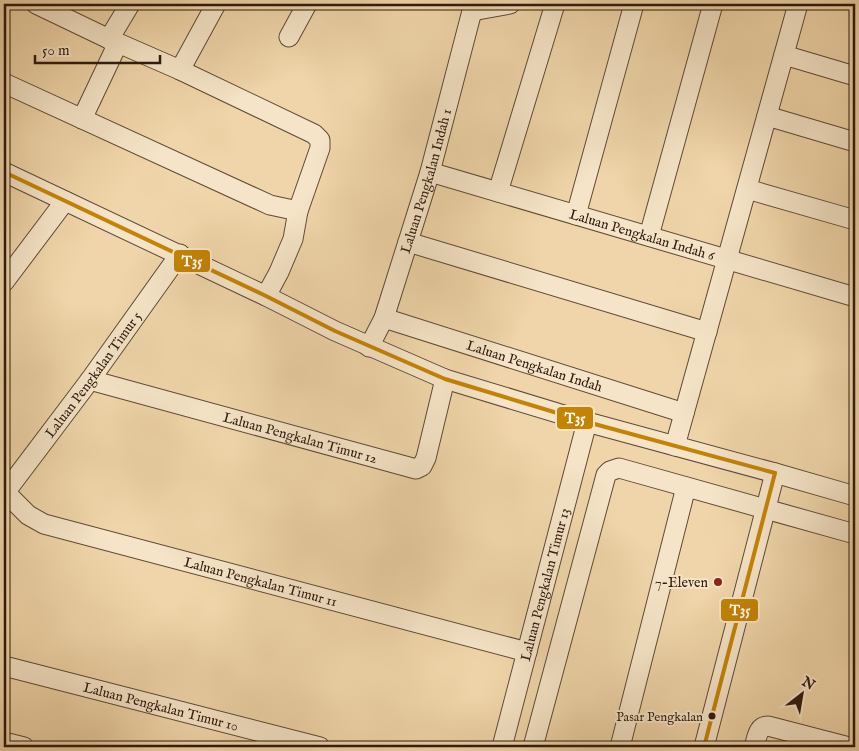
<svg xmlns="http://www.w3.org/2000/svg" width="859" height="751" font-family="'IM FELL English',serif">
<style>
.lines{fill:none;stroke-linecap:round;stroke-linejoin:round}
.minor-casing{stroke:#5f4936;stroke-width:21}
.minor{stroke:#f5e4c7;stroke-width:19}
.bus-1-casing{stroke:#f5e4c7;stroke-width:8}
.bus-1{stroke:#c58304;stroke-width:4}
.poi-dot{fill:#8f2418;stroke:#f5e4c7;stroke-width:2}
.bus-dot{fill:#2f1a0f;stroke:#f5e4c7;stroke-width:2}
.labels{text-anchor:middle;stroke-width:4;stroke-linejoin:round;paint-order:stroke}
.bus-label{font-size:13px;fill:#2f1a0f;stroke:#f5e4c7;text-anchor:end}
.street-label{font-size:14px;fill:#2f1a0f;stroke:#f5e4c7}
.poi-label{font-size:14px;fill:#2f1a0f;stroke:#f5e4c7;text-anchor:end}
.line-badge{stroke:#f5e4c7;stroke-width:2}
.badge-label{font-size:14px;text-anchor:middle;font-weight:bold;fill:#fff}
</style>
<rect width="100%" height="100%" fill="#efd5a9"/>
<filter id="stains"><feTurbulence type="fractalNoise" baseFrequency=".004" numOctaves="4"/><feColorMatrix values="0 0 0 0 .2 0 0 0 0 .09 0 0 0 0 .02 0 0 0 .5 -.17"/></filter>
<radialGradient id="worn" r=".72"><stop offset=".6" stop-color="#630" stop-opacity="0"/><stop offset="1" stop-color="#630" stop-opacity=".3"/></radialGradient>
<g class="lines">
<g class="minor-casing">
<g id="minor">
<path d="M472 11 510 4"/>
<path d="M289 37 307 4"/>
<path d="M109 39 130 4"/>
<path d="M784 55 855 76"/>
<path d="M180 70 216 4"/>
<path d="M4 83 270 205 298 211 320 148V140L314 134 180 70 109 39 36 4"/>
<path d="M767 116 855 142"/>
<path d="M82 119 118 43"/>
<path d="M4 172 266 296 335 331 445 379 587 422 775 473 855 496"/>
<path id="s1" d="M430 172 855 297"/>
<path d="M747 189 855 220"/>
<path d="M498 192 555 4"/>
<path d="M576 215 634 4"/>
<path d="M649 236 713 4"/>
<path d="M408 242 707 332"/>
<path d="M4 282 65 201"/>
<path d="M266 296 279 272 293 239 298 211"/>
<path id="s2" d="M384 318 684 413"/>
<path id="s3" d="M369 347 384 318 430 172 472 11"/>
<path id="s4" d="M90 380 416 469 422 466 426 458 445 379"/>
<path d="M675 446 798 4"/>
<path id="s5" d="M5 492 28 515 44 524 527 652"/>
<path id="s6" d="M4 494 90 380 180 254"/>
<path id="s7" d="M4 666 320 747"/>
<path d="M4 742 24 747"/>
<path id="s8" d="M502 747 587 422"/>
<path d="M533 747 606 475 610 471 619 468 855 534"/>
<path d="M620 747 686 487"/>
<path d="M704 747 775 473"/>
<path d="M754 747C757 739 757 726 768 726L849 747"/>
</g>
</g>
<use href="#minor" class="minor"/>
<g class="bus-1-casing">
<g id="bus-1">
<path d="M4 172 266 296 335 331 445 379 587 422 775 473"/>
<path d="M704 747 775 473"/>
</g>
</g>
<use href="#bus-1" class="bus-1"/>
</g>
<circle class="poi-dot" cx="718" cy="582" r="5"/>
<circle class="bus-dot" cx="712" cy="716" r="4.5"/>
<g class="labels">
<g class="bus-label">
<text x="703" y="721">Pasar Pengkalan</text>
</g>
<g class="street-label">
<text dy="5" stroke="none"><textPath href="#s3" startOffset="176">Laluan Pengkalan Indah 1</textPath></text>
<text dy="5" stroke="none"><textPath href="#s1" startOffset="221">Laluan Pengkalan Indah 6</textPath></text>
<text dy="5" stroke="none"><textPath href="#s2" startOffset="158">Laluan Pengkalan Indah</textPath></text>
<text dy="5" stroke="none"><textPath href="#s6" startOffset="149">Laluan Pengkalan Timur 5</textPath></text>
<text dy="5" stroke="none"><textPath href="#s4" startOffset="218">Laluan Pengkalan Timur 12</textPath></text>
<text dy="5" stroke="none"><textPath href="#s5" startOffset="275">Laluan Pengkalan Timur 11</textPath></text>
<text dy="5" stroke="none"><textPath href="#s8" startOffset="168">Laluan Pengkalan Timur 13</textPath></text>
<text dy="5" stroke="none"><textPath href="#s7" startOffset="162">Laluan Pengkalan Timur 10</textPath></text>
</g>
<g class="poi-label">
<text x="708" y="587">7-Eleven</text>
</g>
</g>
<g class="line-badge">
<rect x="173" y="249" width="38" height="24" rx="5" fill="#c58304"/>
<rect x="556" y="406" width="38" height="24" rx="5" fill="#c58304"/>
<rect x="720" y="598" width="39" height="24" rx="5" fill="#c58304"/>
</g>
<g class="badge-label">
<text x="192" y="266">T35</text>
<text x="575" y="423">T35</text>
<text x="740" y="615">T35</text>
</g>
<rect width="859" height="751" fill="none" stroke="#efd5a9" stroke-width="20"/>
<rect x="5" y="5" width="849" height="741" fill="none" stroke="#2f1a0f" stroke-width="2.5"/>
<rect x="10" y="10" width="839" height="731" fill="none" stroke="#2f1a0f"/>
<g transform="translate(802 694) rotate(31)" stroke="#f5e4c7" stroke-width="4" paint-order="stroke">
<path d="M0-4L9 19L0 12L-9 19Z" fill="#2f1a0f"/>
<text y="-8" font-size="14" font-weight="bold" text-anchor="middle" fill="#2f1a0f">N</text>
</g>
<path d="M35 55v8h125v-8" fill="none" stroke="#2f1a0f" stroke-width="2.5"/>
<text x="42" y="55" font-size="15" fill="#2f1a0f" stroke="#f5e4c7" stroke-width="4" paint-order="stroke">50 m</text>
<rect width="100%" height="100%" filter="url(#stains)"/>
<rect width="100%" height="100%" fill="url(#worn)"/>
</svg>
